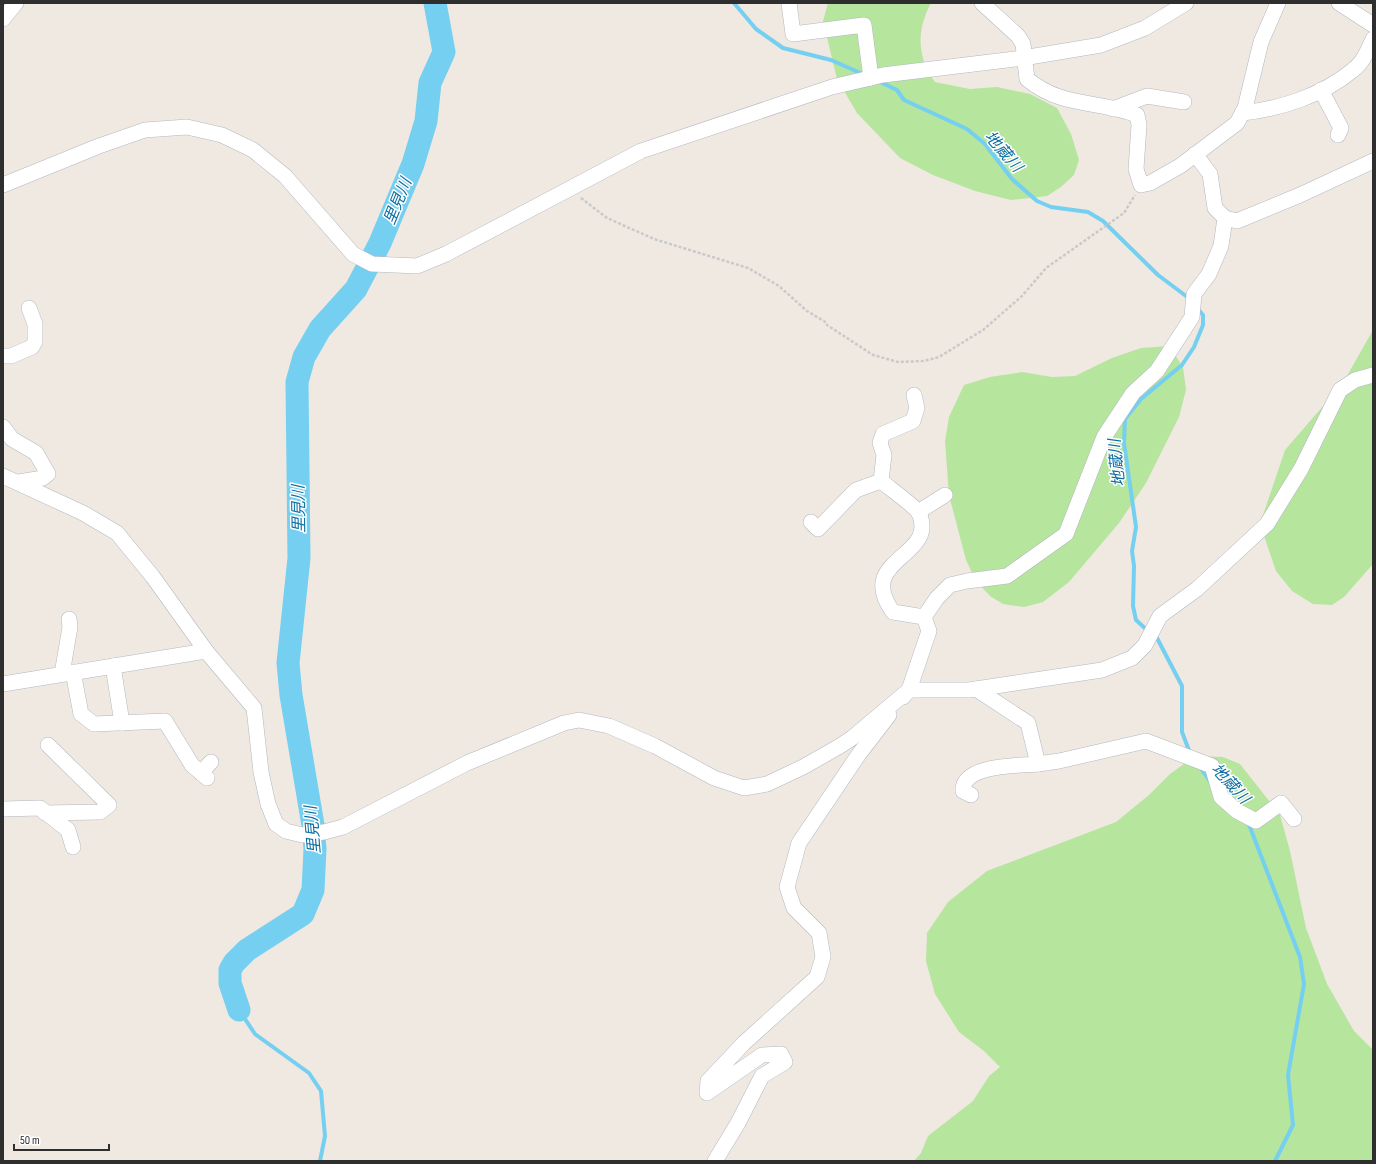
<svg xmlns="http://www.w3.org/2000/svg" width="1376" height="1164" font-family="'Sofia Sans Condensed','Noto Sans JP',sans-serif">
<style>
.green{fill:#b6e59e}
.lines{fill:none;stroke-linecap:round;stroke-linejoin:round}
.stream{stroke:#75cff0;stroke-width:4}
.river{stroke:#75cff0;stroke-width:23}
.minor-casing{stroke:#b4b7c1;stroke-width:16}
.path{stroke:#c9c9c9;stroke-width:2.5;stroke-dasharray:3 2;stroke-linecap:butt}
.minor{stroke:#fff;stroke-width:15}
.labels{text-anchor:middle;stroke-width:3;stroke-linejoin:round;paint-order:stroke}
.water-label{font-size:16px;font-style:italic;fill:#0d6fa3;stroke:#fff}
</style>
<rect width="100%" height="100%" fill="#efe9e1"/>
<g class="green">
<path d="M828 3H931C916 31 917 57 935 82L970 89 997 87 1030 94 1057 108 1071 134 1079 160 1074 175 1061 187 1047 196 1011 200 975 191 933 175 900 158 857 113 837 79 823 21Z"/>
<path d="M1373 330V564L1344 597 1332 605 1313 604 1292 591 1276 571 1260 524 1285 450 1343 383Z"/>
<path d="M1169 346 1183 367 1186 390 1179 417 1146 483 1119 523 1069 582 1043 602 1024 607 1003 604 990 596 976 581 966 560 949 495 945 441 949 417 964 385 990 377 1022 372 1052 377 1075 376 1112 358 1141 348Z"/>
<path d="M1195 756 1223 757 1240 764 1280 815 1290 851 1306 928 1327 984 1354 1031 1373 1050V1161H914L921 1153 928 1136 973 1101 989 1076 1000 1067 984 1051 959 1032 935 994 926 961 927 933 948 902 987 871 1116 822 1149 795 1170 774Z"/>
</g>
<g class="lines">
<g class="stream">
<path d="M734 3 756 29 783 48 831 60 865 75"/>
<path d="M878 81 897 90 904 100 967 129 985 144 1012 179 1037 201 1051 207 1088 212 1103 221 1158 275 1190 299"/>
<path d="M1148 631 1136 620 1133 606 1134 566 1132 551 1136 527 1124 443 1125 419 1141 399 1182 365 1194 347 1203 325V315L1198 309"/>
<path d="M1153 636 1157 638 1182 686V732L1190 753"/>
<path d="M1200 767 1210 781"/>
<path d="M1248 822 1300 957 1304 984 1288 1075 1293 1125 1275 1161"/>
<path d="M239 1010 255 1034 309 1073 321 1091 325 1136 320 1161"/>
</g>
<path class="river" d="M239 1010 230 983V970L234 963 247 950 303 914 313 890 315 849 313 825 291 695 288 663 299 558 297 382 304 357 320 329 356 289 380 243 413 164 426 121 430 83 444 52 435 3"/>
<g class="minor-casing">
<g id="minor">
<path d="M789 3 793 34 864 25 871 78"/>
<path d="M982 3 1018 36 1023 44 1027 79C1062 108 1098 100 1137 115L1139 125 1136 169 1141 185 1150 183 1180 166 1237 123 1245 108 1261 42 1278 3"/>
<path d="M1339 3 1373 25"/>
<path d="M3 19 16 3"/>
<path d="M1321 90 1341 128 1338 135"/>
<path d="M1113 109 1147 96 1184 102"/>
<path d="M1242 113C1281 109 1323 95 1353 70 1363 63 1368 50 1373 39"/>
<path d="M1195 154 1210 174 1215 208 1225 218 1237 221 1300 195 1373 161"/>
<path d="M3 185 99 146 145 130 187 127 222 135 253 150 285 176 353 254 372 264 417 266 446 254 641 151 832 87 883 75 1023 58 1101 45 1145 28 1186 3"/>
<path d="M3 356H11L32 347 35 342V324L29 308"/>
<path d="M3 427 12 439 36 453 48 474 43 478 19 482"/>
<path d="M3 476 83 513 117 533 153 577 206 651 254 708 261 772 268 804 276 824 286 831 302 835 324 832 343 827 467 763 564 723 579 720 609 726 655 746 714 778 744 788 767 784 803 767 840 746 852 738 909 690H969L1102 670 1132 658 1145 645 1160 616 1197 589 1267 524 1301 469 1340 390 1355 380 1373 375"/>
<path d="M918 512 945 495"/>
<path d="M811 522 818 529 856 490 881 481"/>
<path d="M924 617 937 598 950 585 967 581 1007 576 1066 534 1104 437 1133 393 1157 371 1192 317 1194 294 1209 274 1221 246 1225 218"/>
<path d="M113 666 122 723"/>
<path d="M73 672 81 714 94 724 165 721 192 765 207 778"/>
<path d="M62 674 70 627 69 619"/>
<path d="M3 684 206 651"/>
<path d="M903 697 909 690 929 631 924 617 893 612C854 558 939 558 919 513 916 507 888 487 881 481L884 455 880 443 883 434 913 421 917 408 914 395"/>
<path d="M1038 764 1059 761 1146 741 1212 766 1221 797 1237 811 1256 821 1281 803 1294 819"/>
<path d="M201 773 211 762"/>
<path d="M971 795 963 791C962 764 1019 766 1038 764L1028 723 976 689"/>
<path d="M3 809 40 808 68 830 73 847"/>
<path d="M45 813 100 812 109 805 48 745"/>
<path d="M715 1161 738 1123 762 1076 785 1062 781 1054 762 1055 707 1093 708 1081 744 1043 817 977 823 957 819 933 794 908 787 887 799 843 859 754 889 715"/>
</g>
</g>
<path class="path" d="M581 198 607 218 654 239 748 268 779 286 807 311 827 323V325L873 355 898 362 924 361 939 357 983 330 1022 296 1046 268 1124 213 1135 195"/>
<use href="#minor" class="minor"/>
</g>
<g class="labels">
<g class="water-label">
<text transform="translate(1004 151) rotate(49)" y="6">地蔵川</text>
<text transform="translate(397 201) rotate(-68)" y="6">里見川</text>
<text transform="translate(1116 463) rotate(-96)" y="6">地蔵川</text>
<text transform="translate(298 509) rotate(-91)" y="6">里見川</text>
<text transform="translate(1231 783) rotate(47)" y="6">地蔵川</text>
<text transform="translate(312 830) rotate(-95)" y="6">里見川</text>
</g>
</g>
<rect width="1376" height="1164" fill="none" stroke="#2e2e2e" stroke-width="8"/>
<path d="M14 1144v6h95v-6" fill="none" stroke="#2e2e2e" stroke-width="2"/>
<text x="20" y="1144" font-size="12" fill="#2e2e2e" stroke="#ffffff" stroke-width="3" paint-order="stroke">50 m</text>
</svg>
